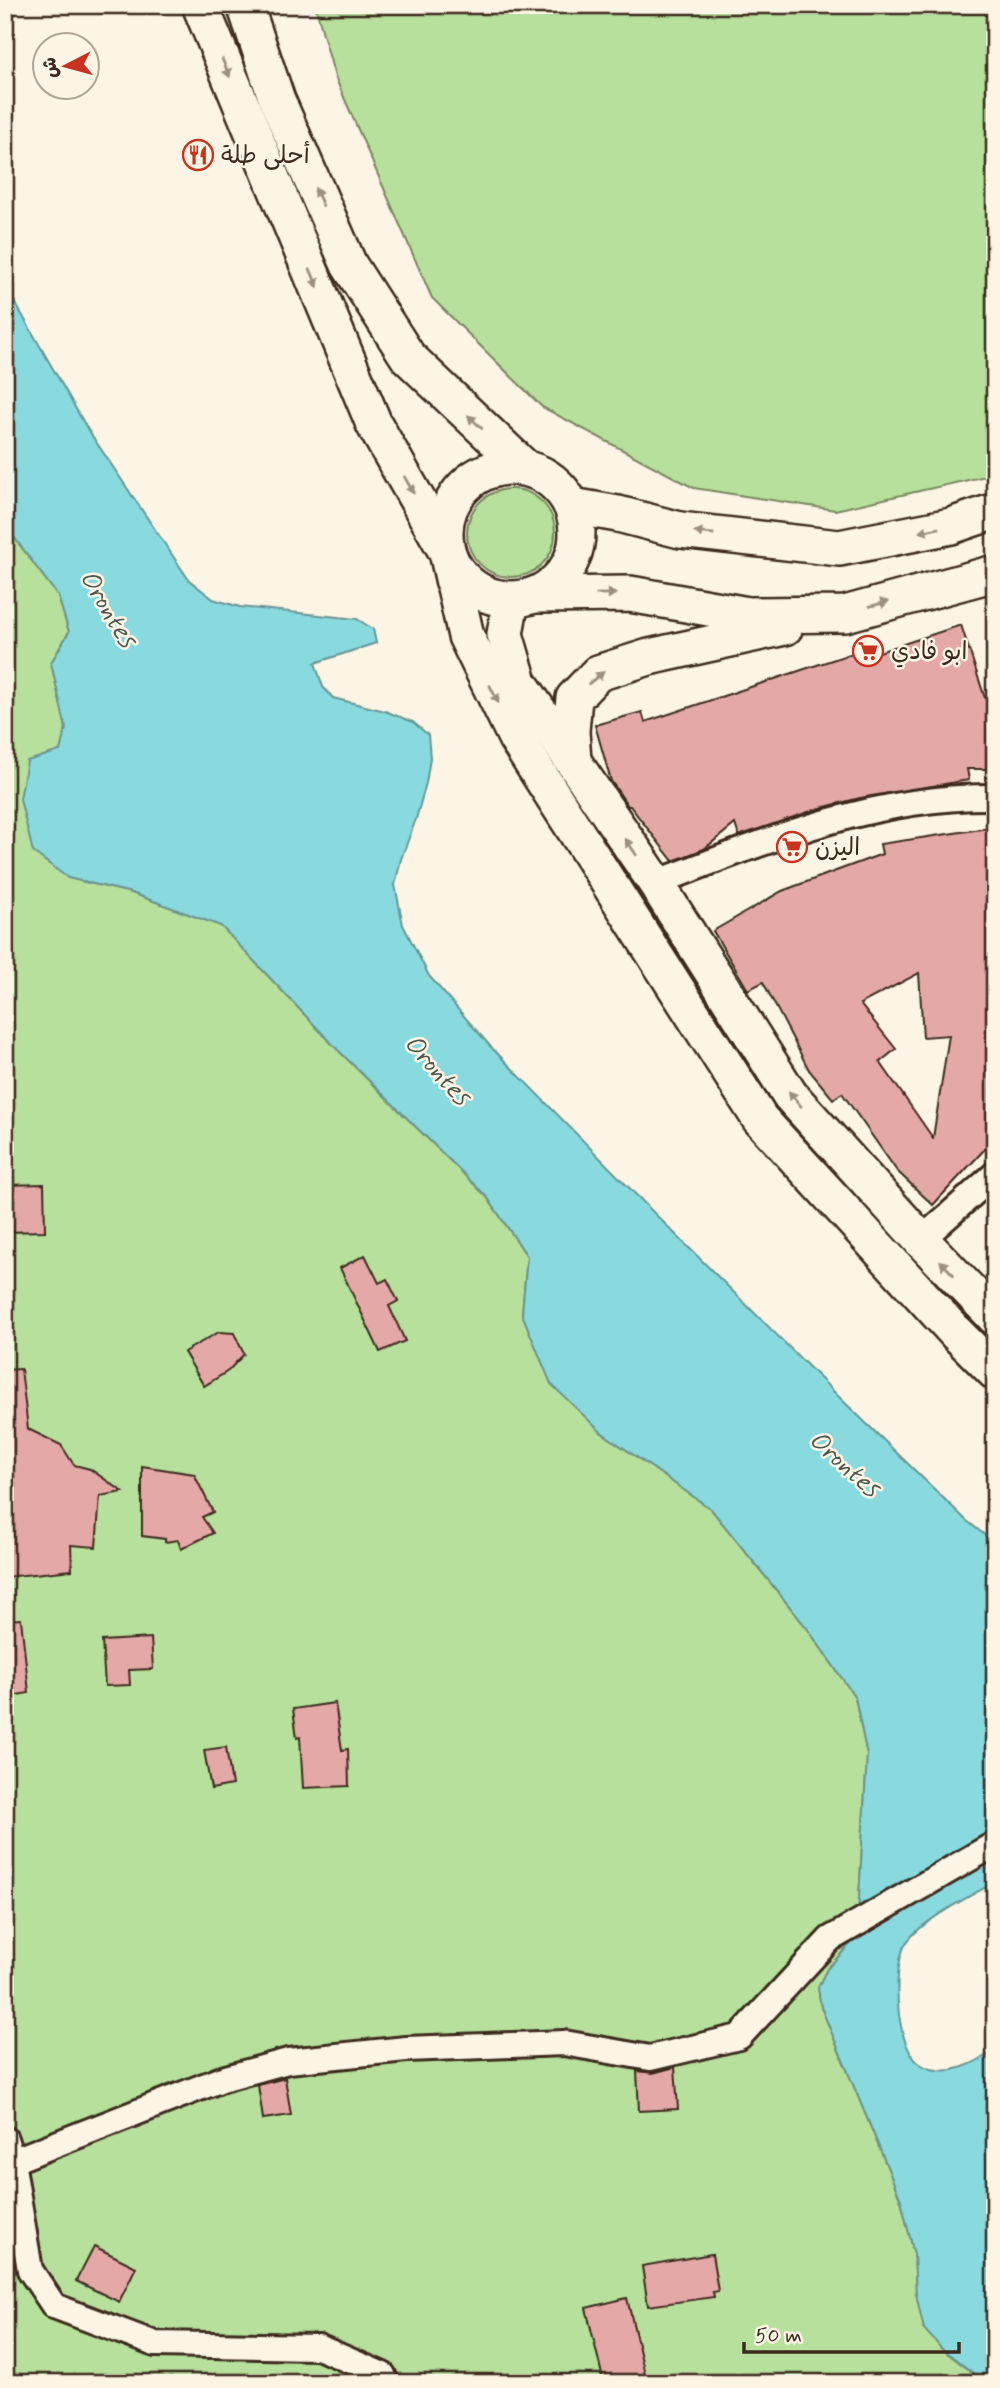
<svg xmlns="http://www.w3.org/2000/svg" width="1000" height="2388" font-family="Mynerve,'Playpen Sans Arabic',sans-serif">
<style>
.green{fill:#b7e09c;stroke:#79855d;stroke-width:2}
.water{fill:#89dadf;stroke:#6a9492;stroke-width:2}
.building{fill:#e4a9a7;stroke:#3b2a1e;stroke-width:2;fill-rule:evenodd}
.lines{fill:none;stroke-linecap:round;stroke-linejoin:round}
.street-casing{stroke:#3b2a1e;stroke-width:30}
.secondary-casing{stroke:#3b2a1e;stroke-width:40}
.street{stroke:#fcf5e5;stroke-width:24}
.secondary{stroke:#fcf5e5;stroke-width:35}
.oneway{fill:#9c9082}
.labels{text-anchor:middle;stroke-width:5;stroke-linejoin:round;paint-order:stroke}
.poi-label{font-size:24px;fill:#3b2a1e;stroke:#fcf5e5;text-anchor:start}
.water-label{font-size:26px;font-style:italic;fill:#4e564e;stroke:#fcf5e5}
</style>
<rect width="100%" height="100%" fill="#fcf5e5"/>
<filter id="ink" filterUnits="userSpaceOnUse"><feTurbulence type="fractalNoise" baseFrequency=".0143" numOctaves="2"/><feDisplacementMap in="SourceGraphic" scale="14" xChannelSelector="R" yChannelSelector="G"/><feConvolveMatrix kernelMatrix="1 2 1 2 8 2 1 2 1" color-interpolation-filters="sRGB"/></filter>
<g filter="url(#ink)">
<g class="green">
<path d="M315 5H995V474L835 510 694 488 542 407 432 298 335 77Z"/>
<circle cx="511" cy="533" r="44"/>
<path d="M5 525 58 596 69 632 51 663 66 728 60 751 27 762 68 878 132 893 221 926 338 1050 487 1197 527 1256 522 1314 601 1432 711 1509 807 1628 855 1697 867 1755 858 1917 854 1940 827 1969 818 1987 821 2007 901 2200 914 2254 916 2294 941 2348 986 2383H5Z"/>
</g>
<path class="water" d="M5 285 88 430 189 580 213 599 240 607 357 619 373 629 376 643 315 663 323 687 333 698 385 711 413 722 428 735 430 758 426 783 416 819 401 859 395 885 403 925 429 976 490 1046 652 1211 838 1396 967 1521 995 1543V1882C972 1895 914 1924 904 1947 892 1973 895 2055 925 2067 950 2077 974 2064 995 2050V2383H986L941 2348 924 2329 916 2294 914 2254 901 2200 821 2007 818 1987 827 1969 854 1940 858 1917 867 1755 855 1697 807 1628 711 1509 601 1432 551 1384 522 1314 527 1256 487 1197 338 1050 221 926 132 893 68 878 33 852 20 799 27 761 60 751 66 728 51 663 69 632 58 596 5 525Z"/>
<g class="building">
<path d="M961 625 985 698 995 695V769H967L969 780 860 798 817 809 739 836 735 824 704 849 673 861 630 806H628L611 781 595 725 642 712 645 722 871 647 873 654Z"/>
<path d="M995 827V1138L933 1205 897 1171 842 1093 833 1099 809 1070 763 982 748 990 713 931 782 891 882 854 880 844ZM919 973 923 1037 949 1035 933 1138 880 1062 896 1049 860 1004Z"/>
<path d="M44 1184 45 1231 5 1232V1185Z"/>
<path d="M365 1255 379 1283 387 1279 398 1301 389 1306 405 1341 380 1352 340 1268Z"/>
<path d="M219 1332 234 1333 244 1354 228 1371 204 1386 184 1352Z"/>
<path d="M21 1369 28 1429 61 1445 74 1465 90 1469 123 1492 100 1496 96 1547 71 1545 72 1570 5 1577V1370Z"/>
<path d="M142 1466 194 1474 213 1512 202 1517 213 1533 181 1549 178 1540 165 1542V1539L142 1536Z"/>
<path d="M21 1619 29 1693 5 1697V1620Z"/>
<path d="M151 1638 153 1669 129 1670 130 1685 105 1686 102 1641Z"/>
<path d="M335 1703 342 1750 348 1749 349 1786 303 1788 300 1737 297 1738 293 1709Z"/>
<path d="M226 1747 232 1785 211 1789 204 1750Z"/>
<path d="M675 2067 678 2109 639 2111 637 2071 653 2073Z"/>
<path d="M285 2078 291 2115 263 2119 258 2085Z"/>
<path d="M94 2246 136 2267 119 2302 76 2281Z"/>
<path d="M712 2254 718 2291 713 2292 714 2297 648 2306 642 2266Z"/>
<path d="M627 2298 647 2383H604L586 2308Z"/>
</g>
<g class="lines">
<g class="street-casing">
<g id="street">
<path d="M656 883C765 841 876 795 995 797"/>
<path d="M921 1240 995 1174"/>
<path d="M5 2139 12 2161 30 2270 54 2306 155 2344 318 2347 383 2375 386 2383"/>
<path d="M5 2164 222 2079 288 2061 406 2049 564 2043 650 2058 739 2037 830 1939 995 1844"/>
</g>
</g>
<g class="secondary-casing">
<g id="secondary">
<path d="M200 5 374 424 447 552 466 636 516 738 760 1119 957 1334 995 1372"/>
<path d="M245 5 277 100 349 265 408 357 525 468"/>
<circle cx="511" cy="533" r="66"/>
<path d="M572 506 618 514 680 530 839 548 951 526 995 511"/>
<path d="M538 595 630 594 748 615 845 614 995 573"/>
<path d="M511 600 505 634 519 682 656 883 790 1095 921 1240 995 1317"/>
<path d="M573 761 571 731 574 698 598 673 649 657 785 627"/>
</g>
</g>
<use href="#street" class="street"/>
<use href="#secondary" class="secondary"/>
</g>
<defs><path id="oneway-solid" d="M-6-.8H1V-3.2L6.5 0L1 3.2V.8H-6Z" transform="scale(1.75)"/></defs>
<g class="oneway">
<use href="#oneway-solid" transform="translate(226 68) rotate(67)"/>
<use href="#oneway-solid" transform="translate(319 197) rotate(-114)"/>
<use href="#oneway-solid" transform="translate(314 278) rotate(67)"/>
<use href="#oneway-solid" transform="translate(475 422) rotate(-137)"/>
<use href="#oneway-solid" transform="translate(409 485) rotate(61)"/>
<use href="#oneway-solid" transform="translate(929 530) rotate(169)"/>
<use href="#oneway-solid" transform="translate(704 533) rotate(-174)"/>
<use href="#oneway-solid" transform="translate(606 594) rotate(-1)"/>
<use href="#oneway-solid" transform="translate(879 604) rotate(-15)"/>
<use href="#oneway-solid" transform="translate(596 678) rotate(-38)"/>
<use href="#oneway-solid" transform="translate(494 694) rotate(64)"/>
<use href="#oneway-solid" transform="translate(631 847) rotate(-124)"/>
<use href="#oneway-solid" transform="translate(795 1099) rotate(-130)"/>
<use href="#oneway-solid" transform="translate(947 1268) rotate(-134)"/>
</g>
</g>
<defs>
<g id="restaurant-ring" transform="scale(1.575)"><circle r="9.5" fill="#fcf5e5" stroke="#c8321e" stroke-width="1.5"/><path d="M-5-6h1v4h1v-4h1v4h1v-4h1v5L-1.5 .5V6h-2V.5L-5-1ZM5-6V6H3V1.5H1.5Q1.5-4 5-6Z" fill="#c8321e"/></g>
<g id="supermarket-ring" transform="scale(1.575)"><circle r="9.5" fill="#fcf5e5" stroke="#c8321e" stroke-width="1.5"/><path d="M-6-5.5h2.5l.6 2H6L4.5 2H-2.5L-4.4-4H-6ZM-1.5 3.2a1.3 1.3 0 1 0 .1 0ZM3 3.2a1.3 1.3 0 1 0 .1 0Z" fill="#c8321e"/></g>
</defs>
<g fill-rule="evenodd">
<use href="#restaurant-ring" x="198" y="155"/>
<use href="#supermarket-ring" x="868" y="651"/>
<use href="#supermarket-ring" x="792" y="847"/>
</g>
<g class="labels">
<g class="poi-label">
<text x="221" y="163">أحلى طلة</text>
<text x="891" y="659">ابو فادي</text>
<text x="815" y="855">اليزن</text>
</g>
<g class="water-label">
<text transform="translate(109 608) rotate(59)" y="9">Orontes</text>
<text transform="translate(438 1069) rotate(48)" y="9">Orontes</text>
<text transform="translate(845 1463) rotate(42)" y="9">Orontes</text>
</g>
</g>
<rect width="1000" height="2388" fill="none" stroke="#fcf5e5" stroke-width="28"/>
<rect x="14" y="14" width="972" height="2360" fill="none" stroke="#3b2a1e" stroke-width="2.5" filter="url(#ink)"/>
<g transform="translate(66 66) rotate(264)"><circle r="33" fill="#fcf5e5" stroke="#afa495" stroke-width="2"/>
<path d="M0-5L12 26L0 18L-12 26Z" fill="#c8321e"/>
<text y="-10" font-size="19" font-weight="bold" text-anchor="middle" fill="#3b2a1e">ش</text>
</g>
<path d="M744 2342v10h215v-10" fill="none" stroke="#3b2a1e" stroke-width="3.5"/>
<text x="755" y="2342" font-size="21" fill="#3b2a1e" stroke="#fcf5e5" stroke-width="5" paint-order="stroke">50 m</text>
</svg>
